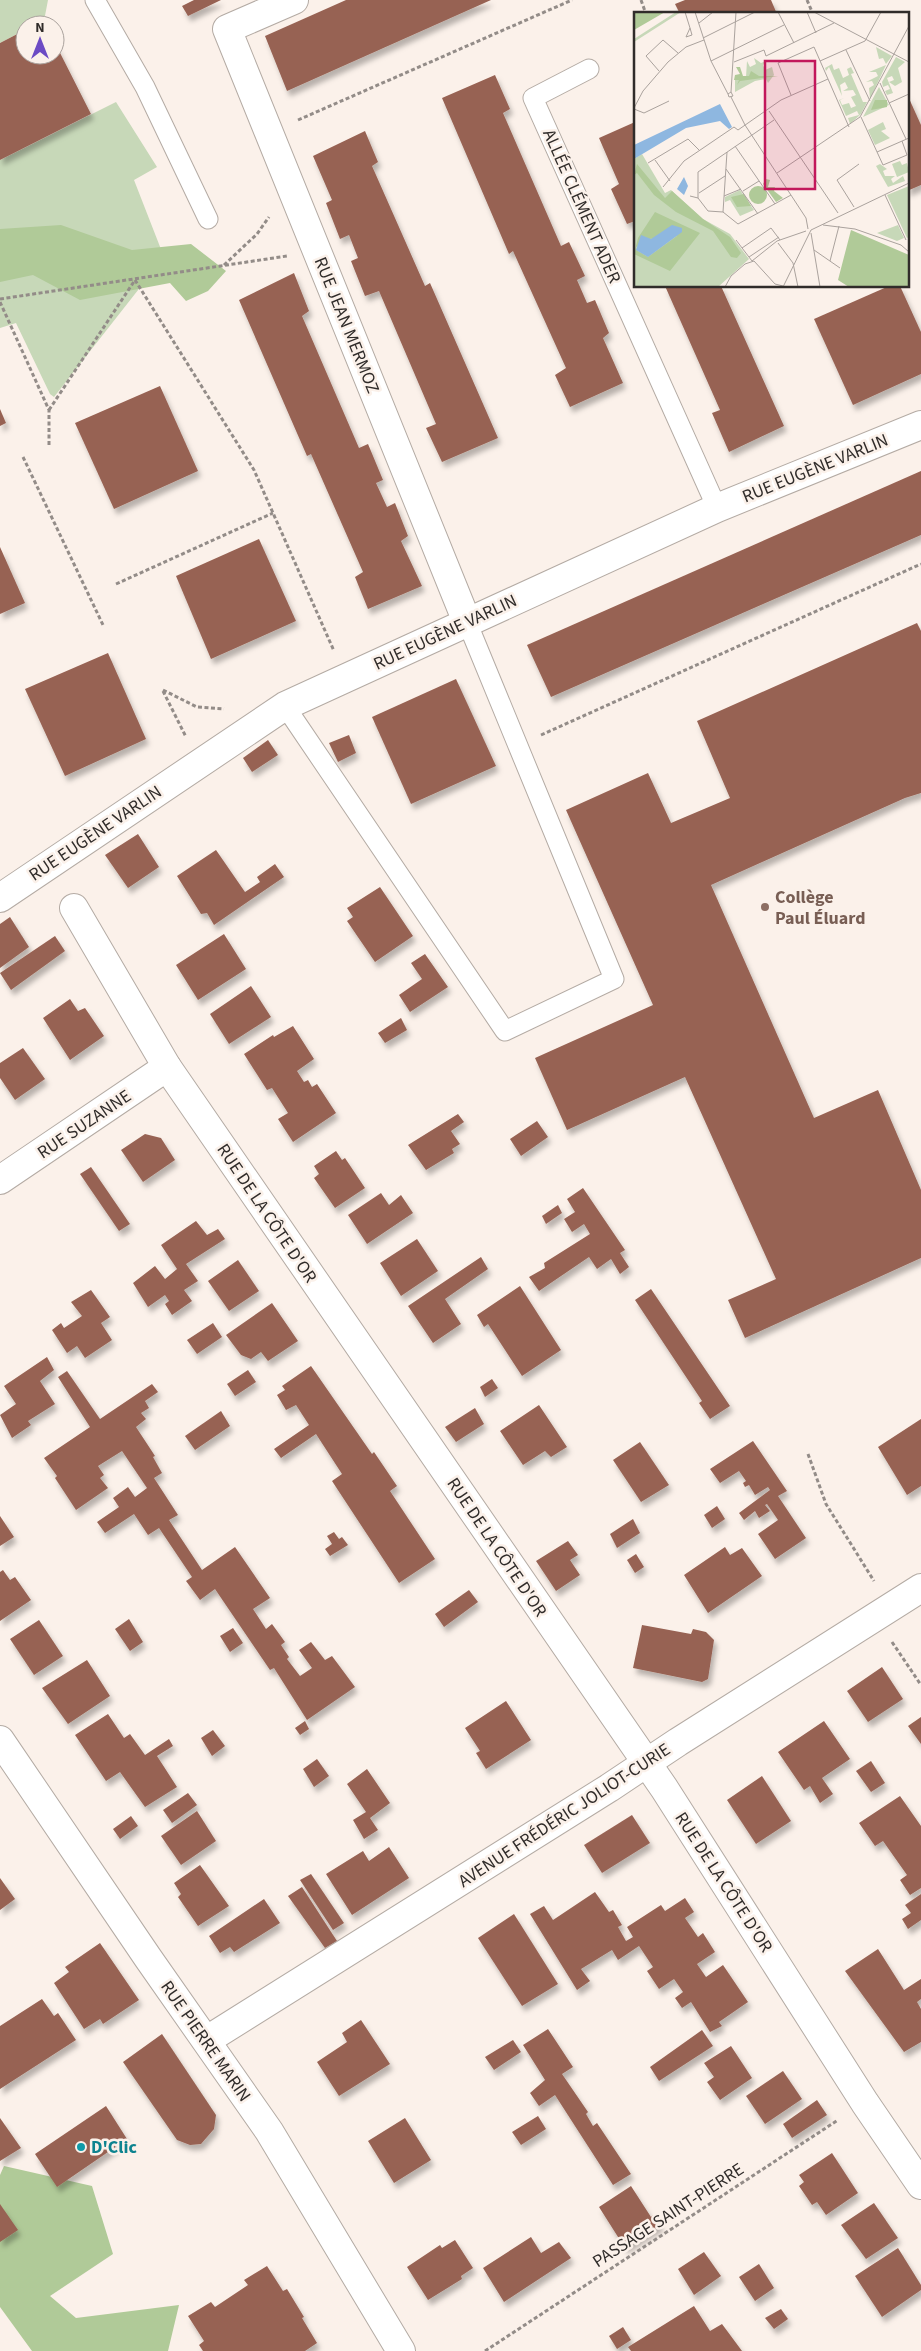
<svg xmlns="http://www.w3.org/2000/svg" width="921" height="2351" font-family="'Source Sans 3',sans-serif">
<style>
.green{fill:#c7d8b8}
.forest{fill:#b0ca98}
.building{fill:#976253;filter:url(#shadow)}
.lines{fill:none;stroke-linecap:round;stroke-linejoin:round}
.lane-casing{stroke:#b4aba4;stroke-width:21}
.street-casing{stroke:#b4aba4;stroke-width:30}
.secondary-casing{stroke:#b4aba4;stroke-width:30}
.path{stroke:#938c88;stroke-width:3;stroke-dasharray:4 2.5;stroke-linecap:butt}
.lane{stroke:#fff;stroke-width:19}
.street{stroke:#fff;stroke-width:28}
.secondary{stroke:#fff;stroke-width:28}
.education-dot{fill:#8d6e63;stroke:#fbf1ea;stroke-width:2}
.culture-dot{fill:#0f9aa8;stroke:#fbf1ea;stroke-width:2}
.labels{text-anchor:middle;stroke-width:5;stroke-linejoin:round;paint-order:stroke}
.street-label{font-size:18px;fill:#302c2a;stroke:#fbf1ea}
.education-label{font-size:18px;font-weight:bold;fill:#785e54;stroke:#fbf1ea;text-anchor:start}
.culture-label{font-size:18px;font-weight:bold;fill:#0d838f;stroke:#fbf1ea;text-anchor:start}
.inset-road{fill:none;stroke:#aaa29d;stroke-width:1}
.view{fill:#c2185b;fill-opacity:0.15;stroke:#c2185b;stroke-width:2.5}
.inset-edge{fill:none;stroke:#302c2a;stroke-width:2.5}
</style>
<defs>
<filter id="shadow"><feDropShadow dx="3" dy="5.5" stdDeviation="2.5" flood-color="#0004"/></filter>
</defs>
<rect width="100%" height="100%" fill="#fbf1ea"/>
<g class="green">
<path d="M0 0H48L44 21 36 25H25V30L0 43Z"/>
<path d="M116 102 157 167 134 180 164 257 54 397 50 394 16 323 0 328V160Z"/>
</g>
<g class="forest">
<path d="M61 225 132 250 191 244 226 271 208 291 186 301 170 283 80 300 33 275 0 282V229Z"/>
<path d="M4 2166 92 2186 113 2254 50 2296 76 2318 179 2305 168 2351H32L0 2307V2175Z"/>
</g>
<g class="building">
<path d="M194 0H221L188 16 182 6Z"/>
<path d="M346 0H491L287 91 265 36Z"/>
<path d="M685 0H771L777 14H680L675 4Z"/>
<path d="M25 30V55H55V43L91 114 0 160V43Z"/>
<path d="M495 75 510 109 503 113 561 246 569 242 585 276 577 280 587 303 595 300 609 333 603 338 623 383 570 407 555 375 566 368 513 251 509 254 442 98Z"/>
<path d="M907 94 921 125V185L907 191Z"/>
<path d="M635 122V221L627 224 611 189 619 184 599 138Z"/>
<path d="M365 131 378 162 372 166 425 286 430 283 498 438 442 462 426 428 436 424 379 291 365 296 351 261 358 258 349 235 340 239 326 203 332 200 313 156Z"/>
<path d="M294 273 309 311 302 316 359 448 368 444 383 480 376 483 387 507 395 503 408 536 401 541 422 586 368 609 355 577 363 572 311 454 307 456 239 300Z"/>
<path d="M665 286H721L784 426 729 452 712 413 720 410Z"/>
<path d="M889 286H900L921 332V374L853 405 814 319Z"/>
<path d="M160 386 198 471 114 509 75 423Z"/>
<path d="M0 409 6 423 0 426Z"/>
<path d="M921 471V535L551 697 527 645Z"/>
<path d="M259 539 296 621 211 659 176 576Z"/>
<path d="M0 547 25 603 0 614Z"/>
<path d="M917 623 921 631V793L905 798 711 885 814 1118 878 1090 921 1190V1258L745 1338 728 1300 776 1279 685 1077 567 1130 535 1058 653 1005 566 810 648 773 671 823 730 798 697 721Z"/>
<path d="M108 653 146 739 65 776 25 689Z"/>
<path d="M456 679 496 766 411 804 372 717Z"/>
<path d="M349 735 356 753 338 762 329 743Z"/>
<path d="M268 740 278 755 252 772 243 758Z"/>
<path d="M138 834 159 867 128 888 105 855Z"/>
<path d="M216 850 245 892 260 882 257 877 275 864 284 877 214 925 207 913 201 914 177 876Z"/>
<path d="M380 887 413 936 375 962 347 921 353 917 347 908Z"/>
<path d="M10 917 29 947 0 968V924Z"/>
<path d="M224 934 246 969 198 1000 176 965Z"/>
<path d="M55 936 65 951 11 990 0 973Z"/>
<path d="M425 954 448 987 410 1012 399 995 422 979 411 963Z"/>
<path d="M251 986 271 1017 229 1044 210 1014Z"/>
<path d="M70 999 78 1011 85 1008 104 1036 70 1060 43 1018Z"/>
<path d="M401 1018 407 1030 385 1043 378 1033Z"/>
<path d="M293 1026 314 1059 297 1071 304 1082 308 1080 312 1087 317 1084 336 1113 293 1142 278 1119 288 1113 272 1088 267 1090 244 1054 273 1035 274 1037Z"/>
<path d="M23 1048 45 1079 15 1100 0 1078V1063Z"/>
<path d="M458 1114 464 1122 451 1131 460 1144 452 1149 454 1153 426 1170 408 1145Z"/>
<path d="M537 1121 548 1137 521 1156 510 1139Z"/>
<path d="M145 1134 161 1138 175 1160 143 1182 121 1150Z"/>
<path d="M336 1151 342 1160 345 1158 365 1188 335 1208 314 1178 319 1174 314 1166Z"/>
<path d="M91 1167 130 1224 119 1231 80 1174Z"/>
<path d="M583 1188 625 1250 620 1253 629 1267 620 1274 611 1259 597 1269 589 1257 539 1291 529 1277 545 1268 544 1263 590 1234 584 1224 572 1232 564 1219 575 1212 567 1199Z"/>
<path d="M381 1193 389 1205 401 1195 413 1213 367 1244 348 1215Z"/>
<path d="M558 1205 562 1213 546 1224 542 1216Z"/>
<path d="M196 1221 207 1235 218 1229 225 1239 186 1264 198 1281 184 1290 192 1301 172 1315 165 1304 169 1301 165 1295 148 1307 133 1283 155 1266 165 1279 177 1269 161 1245Z"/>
<path d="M417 1239 438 1271 401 1296 380 1263Z"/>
<path d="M481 1257 488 1269 445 1299 461 1324 433 1343 408 1306Z"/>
<path d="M238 1260 259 1291 229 1311 208 1281Z"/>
<path d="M520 1286 561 1350 522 1376 488 1324 484 1327 477 1315Z"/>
<path d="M651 1289 730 1406 710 1419 699 1403 702 1401 635 1300Z"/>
<path d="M91 1290 110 1317 101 1323 112 1340 85 1358 77 1346 67 1353 52 1330 61 1323 64 1328 82 1316 71 1302Z"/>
<path d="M272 1303 298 1341 268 1361 261 1352 251 1359 241 1355 226 1335Z"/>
<path d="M213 1323 222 1337 197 1354 187 1340Z"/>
<path d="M47 1357 54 1370 40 1381 55 1404 28 1421 31 1425 12 1438 0 1415 16 1404 4 1386Z"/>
<path d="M311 1366 372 1454 374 1452 397 1486 390 1491 435 1559 399 1583 332 1481 342 1474 316 1434 281 1458 274 1449 309 1425 296 1405 286 1410 277 1395 285 1390 282 1386Z"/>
<path d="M248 1370 256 1382 235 1396 227 1384Z"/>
<path d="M67 1371 100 1419 152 1384 158 1392 145 1401 149 1408 141 1413 146 1419 136 1427 155 1456 153 1457 162 1473 154 1478 178 1515 169 1520 202 1570 235 1547 270 1598 253 1609 266 1629 272 1624 285 1642 281 1645 289 1657 287 1659 300 1676 312 1668 299 1650 311 1642 325 1660 332 1656 355 1687 307 1720 274 1668 270 1670 215 1589 200 1600 186 1581 192 1577 159 1528 148 1535 134 1514 105 1533 97 1522 119 1507 113 1498 128 1487 135 1497 147 1488 122 1451 98 1466 104 1475 100 1478 108 1488 76 1510 55 1478 57 1476 44 1458 90 1427 58 1377Z"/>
<path d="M492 1379 498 1388 485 1397 480 1387Z"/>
<path d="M539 1405 567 1447 551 1457 545 1451 523 1465 500 1431Z"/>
<path d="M475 1408 484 1424 456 1442 445 1427Z"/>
<path d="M221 1411 230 1426 195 1450 185 1436Z"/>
<path d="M921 1419V1486L907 1495 878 1447Z"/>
<path d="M753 1441 787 1491 778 1496 806 1538 775 1559 758 1534 778 1520 767 1504 765 1505 770 1511 759 1518 755 1511 744 1520 739 1513 770 1490 768 1487 755 1495 749 1485 745 1487 743 1483 746 1481 739 1471 720 1483 710 1469Z"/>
<path d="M640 1442 669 1485 641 1502 613 1460Z"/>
<path d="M717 1506 725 1519 712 1528 704 1515Z"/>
<path d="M0 1516 14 1537 0 1546Z"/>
<path d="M633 1519 640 1533 617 1548 610 1534Z"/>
<path d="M334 1532 339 1539 342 1537 348 1545 330 1556 325 1549 332 1544 327 1536Z"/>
<path d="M568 1541 578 1555 570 1560 580 1575 556 1591 536 1561Z"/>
<path d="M725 1547 730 1555 742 1548 762 1576 708 1613 684 1575Z"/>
<path d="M636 1554 644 1567 635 1573 627 1560Z"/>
<path d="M3 1570 10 1580 15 1577 31 1600 0 1621V1572Z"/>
<path d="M469 1590 478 1602 444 1627 435 1614Z"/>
<path d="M129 1619 143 1642 130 1651 115 1629Z"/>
<path d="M39 1620 63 1656 34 1675 10 1639Z"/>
<path d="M642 1625 691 1634 693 1629 706 1632 714 1640 708 1679 702 1682 633 1668Z"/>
<path d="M233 1628 243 1643 230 1652 220 1636Z"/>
<path d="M87 1660 110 1696 68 1724 42 1688Z"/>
<path d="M882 1667 903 1699 868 1722 847 1691Z"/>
<path d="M506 1701 531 1740 486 1769 476 1753 480 1751 465 1728Z"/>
<path d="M108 1714 124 1738 130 1734 145 1755 169 1739 173 1746 157 1756 177 1787 145 1807 120 1772 106 1781 75 1735Z"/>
<path d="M921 1717V1744L908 1726Z"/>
<path d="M305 1721 309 1729 300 1735 295 1728Z"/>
<path d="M824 1721 850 1759 822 1778 833 1794 820 1803 810 1786 804 1790 778 1752Z"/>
<path d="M213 1730 225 1746 212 1756 201 1738Z"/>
<path d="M317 1759 329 1776 314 1787 303 1769Z"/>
<path d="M871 1761 885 1783 871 1792 856 1771Z"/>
<path d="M367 1769 390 1803 370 1818 378 1830 364 1839 353 1820 366 1812 347 1784Z"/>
<path d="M762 1776 791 1821 756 1844 727 1800Z"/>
<path d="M188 1793 197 1805 172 1823 163 1810Z"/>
<path d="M900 1796 921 1826V1888L910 1895 900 1880 907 1875 883 1841 875 1846 859 1823Z"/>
<path d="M197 1811 216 1841 181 1865 161 1836Z"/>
<path d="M632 1815 650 1843 602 1873 584 1845Z"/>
<path d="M131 1816 138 1826 120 1839 113 1829Z"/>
<path d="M389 1847 409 1878 352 1915 326 1874 363 1851 369 1861Z"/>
<path d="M200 1865 229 1906 198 1926 178 1897 181 1894 174 1883Z"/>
<path d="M311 1874 344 1923 333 1930 300 1880Z"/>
<path d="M0 1878 15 1899 0 1910Z"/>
<path d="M302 1887 337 1941 325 1948 288 1896Z"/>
<path d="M595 1892 609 1912 613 1910 622 1925 618 1927 626 1941 633 1937 627 1927 661 1905 665 1911 685 1898 694 1912 685 1918 698 1937 703 1933 715 1952 697 1964 706 1977 723 1965 748 2002 719 2022 722 2026 710 2032 691 2002 682 2008 675 1998 683 1992 674 1979 659 1989 647 1971 653 1967 639 1946 618 1960 612 1950 581 1969 590 1981 577 1990 530 1914 544 1906 553 1920Z"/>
<path d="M921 1894V1920L908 1929 902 1919 911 1913 905 1905Z"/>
<path d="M264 1899 280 1923 234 1952 230 1947 220 1953 209 1936Z"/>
<path d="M514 1914 558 1984 522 2006 478 1938Z"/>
<path d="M100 1943 139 2000 103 2024 100 2019 84 2029 54 1983 69 1972 65 1967Z"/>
<path d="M878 1949 904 1990 921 1979V1999L917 2002 921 2009V2042L904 2052 845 1971Z"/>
<path d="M42 1999 54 2016 58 2013 76 2040 0 2089V2026Z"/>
<path d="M361 2020 390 2064 339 2096 317 2062 347 2042 342 2033Z"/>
<path d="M548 2029 573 2067 562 2074 588 2112 586 2114 593 2126 597 2123 631 2174 613 2185 555 2095 539 2106 530 2093 545 2080 523 2045Z"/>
<path d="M702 2030 713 2046 659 2081 650 2067Z"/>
<path d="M162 2034 216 2115 214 2129 201 2144 190 2145 177 2140 123 2062Z"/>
<path d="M513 2040 521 2052 494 2070 485 2057Z"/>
<path d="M731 2046 752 2078 720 2100 707 2082 714 2077 704 2063Z"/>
<path d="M783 2071 802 2099 765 2124 746 2096Z"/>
<path d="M817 2100 827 2115 792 2138 783 2124Z"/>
<path d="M106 2106 127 2139 57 2187 35 2154Z"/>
<path d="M538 2116 546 2129 521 2145 512 2132Z"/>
<path d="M0 2118 21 2148 0 2161Z"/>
<path d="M405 2118 431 2160 394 2183 368 2141Z"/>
<path d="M832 2153 858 2193 826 2215 817 2202 812 2205 799 2186 804 2182 799 2175Z"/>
<path d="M631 2186 651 2217 653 2215 661 2225 625 2248 599 2207Z"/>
<path d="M874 2203 898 2238 866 2259 841 2225Z"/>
<path d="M0 2204 18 2230 0 2242Z"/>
<path d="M531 2237 541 2253 559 2242 571 2258 504 2302 483 2268Z"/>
<path d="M455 2240 473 2268 461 2276 462 2279 428 2300 407 2267 440 2245 442 2248Z"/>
<path d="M898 2248 921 2285V2290L882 2317 855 2276Z"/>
<path d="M704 2252 721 2276 694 2295 678 2269Z"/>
<path d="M759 2264 774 2288 755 2301 739 2277Z"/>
<path d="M267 2266 283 2291 287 2289 304 2317 302 2318 317 2343 305 2351H203L199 2345 204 2341 188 2316 211 2302 215 2307 248 2285 244 2280Z"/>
<path d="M694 2306 710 2331 722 2324 742 2351H631L628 2347Z"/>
<path d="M781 2309 788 2319 774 2329 765 2318Z"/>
<path d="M623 2327 631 2340 617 2349 609 2336Z"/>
</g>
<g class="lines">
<g class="lane-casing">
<g id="lane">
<path d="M95 0 145 87 208 219"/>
<path d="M589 69 533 98 717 508"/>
<path d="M285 706 505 1031 614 979 467 622"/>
</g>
</g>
<g class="street-casing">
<g id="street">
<path d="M294 0 227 29 467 622"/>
<path d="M0 898 285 706 717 508 921 425"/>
<path d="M74 908 167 1067 664 1788 865 2103 921 2185"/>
<path d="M0 1180 167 1067"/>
<path d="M207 2040 609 1788 678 1742 921 1588"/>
</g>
</g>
<g class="secondary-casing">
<path id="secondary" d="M0 1740 148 1958 269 2131 401 2351"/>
</g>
<g class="path">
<path d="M641 0 646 14"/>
<path d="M807 0 813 14"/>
<path d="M298 120 572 0"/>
<path d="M224 265 257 234 269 217"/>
<path d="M135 280 254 470 334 651"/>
<path d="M0 299 287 256"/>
<path d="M0 302 49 410V447"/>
<path d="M49 410 135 280"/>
<path d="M23 457 103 625"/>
<path d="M116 584 273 513"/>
<path d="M163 690 197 707 224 709"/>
<path d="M163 691 186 737"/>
<path d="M541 735 921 564"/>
<path d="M808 1454 826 1504 874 1581"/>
<path d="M892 1642 921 1685"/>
<path d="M485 2351 838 2120"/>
</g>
<use href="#lane" class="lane"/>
<use href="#street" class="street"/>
<use href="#secondary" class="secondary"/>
</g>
<circle class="education-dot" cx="765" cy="907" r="5"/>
<circle class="culture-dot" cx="81" cy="2147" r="5"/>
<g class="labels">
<g class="street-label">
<text transform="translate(582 206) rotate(66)" y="6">ALLÉE CLÉMENT ADER</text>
<text transform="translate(347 325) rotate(68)" y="6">RUE JEAN MERMOZ</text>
<text transform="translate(815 468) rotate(-22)" y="6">RUE EUGÈNE VARLIN</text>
<text transform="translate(445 632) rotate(-25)" y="6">RUE EUGÈNE VARLIN</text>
<text transform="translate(95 833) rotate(-34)" y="6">RUE EUGÈNE VARLIN</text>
<text transform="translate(84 1124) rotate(-34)" y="6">RUE SUZANNE</text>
<text transform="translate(267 1213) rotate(56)" y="6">RUE DE LA CÔTE D'OR</text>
<text transform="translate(497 1547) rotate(56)" y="6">RUE DE LA CÔTE D'OR</text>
<text transform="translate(564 1815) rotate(-33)" y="6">AVENUE FRÉDÉRIC JOLIOT-CURIE</text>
<text transform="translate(724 1882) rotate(57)" y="6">RUE DE LA CÔTE D'OR</text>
<text transform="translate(206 2041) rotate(55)" y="6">RUE PIERRE MARIN</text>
<text transform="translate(668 2215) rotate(-33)" y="6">PASSAGE SAINT-PIERRE</text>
</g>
<g class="education-label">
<text x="775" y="903">Collège<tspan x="775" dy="21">Paul Éluard</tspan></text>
</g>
<g class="culture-label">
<text x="91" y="2153">D'Clic</text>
</g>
</g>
<g transform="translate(634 12)">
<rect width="275" height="275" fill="#fbf1ea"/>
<path d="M42 0H47L0 30V27ZM242 35 258 44 252 52 249 46 245 47ZM262 45 271 50 264 56 268 70 261 74 255 70 260 68 258 64 253 66 259 81 253 83 251 79 256 77 254 73 249 75 248 70ZM120 46 127 51 134 48 129 53 131 58 138 55 140 63 134 71 132 67 121 69 101 80V66L112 65 113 49 116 55 122 52ZM198 52 200 58 205 56 209 66 215 63 213 57 217 55 220 61 217 62 229 90H233L227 102 216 112 214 106 225 103 223 99 212 104 205 88 210 86 206 88 208 93 215 91 217 96 222 94 217 85 222 83 219 78 209 79 214 76 211 70 206 73 208 84 195 55 192 59 191 56ZM252 53 236 87 235 76 240 73 238 69 232 70 244 64 242 60H235ZM245 75 255 93 229 105ZM249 110 252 117 247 119 256 126 241 133 234 118ZM8 142 31 181 37 178 69 207 96 222 115 247 84 275H0V147ZM266 149 268 153 273 151 275 160 263 165 258 152ZM246 152 253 157 249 159 251 164H261L257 167 259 171 269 164 271 169 254 175 242 154ZM275 174V225L273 226 253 183ZM106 178 120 198 106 204 96 188 91 190V185ZM264 213 270 226 263 229 243 221Z" fill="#c7d8b8"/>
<path d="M0 0H31L0 18ZM102 55H106L109 64H115L117 59 125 64H144L106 69 103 73 105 68H100L101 63 106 62ZM241 88H253V95L237 98ZM3 152 31 186 38 179 69 207 96 225 107 241 103 246 97 245 79 219 42 200 20 183 3 161 0 163ZM132 167 136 168 134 175H141L140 179 149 186 142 190 129 172ZM115 183a9 9 0 1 1 18 0a9 9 0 1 1-18 0ZM110 182 117 194 103 195 97 185ZM21 200 66 221 36 259 0 242 4 226ZM43 224 14 245 2 238V235L15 227ZM217 218 275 243V275H215L204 268Z" fill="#b0ca98" fill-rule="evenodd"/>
<path d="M86 92 98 115 95 117 86 109 52 116 0 147V133ZM50 165 54 174 50 183 43 177ZM38 213 48 216V220L14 245 2 238 7 223 17 227Z" fill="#8eb7e0"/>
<path class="inset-road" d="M51 0 56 16 58 23 52 25 56 16M61 0 77 49 94 82M144 0 160 31M173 0 182 21M180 0 275 50M65 11 79 0M69 26 121 0M212 38 236 89M77 49 150 13M186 49 231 29 247 0M100 50 130 38 132 44 200 11M25 59 12 44 29 28 44 41M246 71 272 127M97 80 102 0M97 80 99 84 95 85 94 82ZM157 83 144 51 180 35 215 115M97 85 111 113 172 206 174 217M255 91 275 82M0 96 9 79 34 50 52 35 70 28M0 97 10 101 35 89M135 99 204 201M227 105 249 153 273 143 268 129M101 134 141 192M243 140 275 126M21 148 36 169M14 151 54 127 65 138M92 157 124 202M143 161 226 105 275 14M29 175 50 149 100 115 104 118 147 88 194 67M109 179 125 169M65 181 91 164M251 183 272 228M56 184 64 186 74 199 89 200 104 212 157 183M90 184 107 177M64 186V160L140 108M220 195 203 168 225 152M89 200 93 140M189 213 221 217 267 233 275 240M177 221 186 275M102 228 118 249M144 231 159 251 164 275M108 236 137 216 146 228M180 238 206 256M115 245 145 225M118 249 143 229 172 219M196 249 205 214M91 275 97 264 111 252 120 249 141 272 149 274M149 275 177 218 275 171"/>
<path class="view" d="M131 49H181V177H131Z"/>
<rect width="275" height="275" class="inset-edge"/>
</g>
<g transform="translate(40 40)"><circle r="24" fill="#fbf1ea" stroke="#aaa29d"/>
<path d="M0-4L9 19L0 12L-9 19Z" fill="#6c4bc4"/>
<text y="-8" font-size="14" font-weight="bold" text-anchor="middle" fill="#302c2a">N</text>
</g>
</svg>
